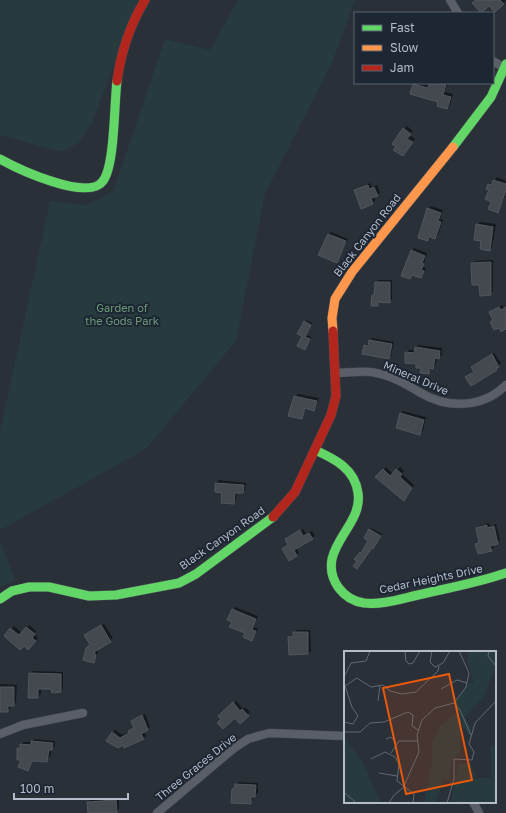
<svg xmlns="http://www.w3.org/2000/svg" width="506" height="813" font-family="'Golos Text',sans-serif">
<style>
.green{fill:#273a3e}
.shadow{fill:#0007}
.building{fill:#444950;stroke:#52575f}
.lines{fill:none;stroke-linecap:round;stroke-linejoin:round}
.street-casing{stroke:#484c53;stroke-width:9}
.fast-casing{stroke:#484c53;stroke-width:10}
.slow-casing{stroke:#484c53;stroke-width:10}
.jam-casing{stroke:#484c53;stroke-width:10}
.street{stroke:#5a5e66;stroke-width:8}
.fast{stroke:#63d668;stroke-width:9}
.slow{stroke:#ff974d;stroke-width:9}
.jam{stroke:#b3261e;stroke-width:9}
.labels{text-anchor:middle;stroke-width:4;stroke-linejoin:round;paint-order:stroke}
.street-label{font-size:11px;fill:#b4bcc9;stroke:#1d2633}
.park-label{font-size:11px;fill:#6b9a76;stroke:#1d2633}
.inset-road{fill:none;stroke:#616872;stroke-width:1}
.view{fill:#e8590c;fill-opacity:0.15;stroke:#e8590c;stroke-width:2}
.inset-edge{fill:none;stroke:#b4bcc9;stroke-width:2}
</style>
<rect width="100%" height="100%" fill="#2a3038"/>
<g class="green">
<path d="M0 0H138L92 123 78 143 62 152 0 135Z"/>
<path d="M238 0H355L332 63 265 194 236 341 146 449 0 530V432L50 201 86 205 113 192 165 39 210 50Z"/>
<path d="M0 541 15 580 0 588Z"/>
</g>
<g class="shadow">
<path d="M477 0H505L506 1 495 11 489 5Z"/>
<path d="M415 83 430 86 431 83H448L445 92 453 94 450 105 447 108 414 84Z"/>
<path d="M407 126 413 131 409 135 415 139 405 153 404 129Z"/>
<path d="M497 177 506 181V194L498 212 492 201 489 185 491 182 493 183Z"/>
<path d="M370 183 372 187 377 185 380 193 374 196 375 201 373 203 355 191Z"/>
<path d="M431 206 443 210 440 219 443 220 438 235 428 240V209Z"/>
<path d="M480 222 496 224 492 247 489 250 483 240 477 225Z"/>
<path d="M331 232 348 239 336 262 328 234Z"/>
<path d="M414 248 427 253 423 267 426 268 421 277 413 274 410 278 412 251Z"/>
<path d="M493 260V291L491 294 472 264 475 261Z"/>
<path d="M378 280H392V299L389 302 380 301 377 305 373 296 375 293 376 282Z"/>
<path d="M502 305 504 308 506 307V328L491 322 494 319 493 310Z"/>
<path d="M306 320 312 323 306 335 311 337 306 348 303 336Z"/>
<path d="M372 338 394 342 391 355 389 358 365 346 369 343Z"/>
<path d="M418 345 442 348V355L438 357 435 365 431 367 428 373 406 353 409 350H415Z"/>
<path d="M494 353 501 363 496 369 467 377 475 371 472 367 475 364Z"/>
<path d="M298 394 319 398 316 407 314 410 306 408 301 418 295 396Z"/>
<path d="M403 411 426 417 423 431 420 433 401 413Z"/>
<path d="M386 467 393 474 400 467 404 471 402 474 414 485 404 500 377 477Z"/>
<path d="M219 480 246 483 245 490 243 492H237L236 500 234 503 223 492 216 491V483Z"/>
<path d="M489 523 490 526 496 524 500 540 493 544 494 547 491 550 476 545 480 542 477 528 479 526Z"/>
<path d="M371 528 382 534 375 546 358 561 356 559 363 552 370 540Z"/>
<path d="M303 529 306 534 312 531 315 536 296 547 299 553 296 555 286 539Z"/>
<path d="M235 607 258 616 254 627 258 629 252 640 233 610Z"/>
<path d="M104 624 113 638 96 649 98 652 94 662 88 633Z"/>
<path d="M29 625 36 631 34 634 38 638 31 646 11 629 14 626 22 633Z"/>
<path d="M297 630H310L311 651 308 654 289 637Z"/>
<path d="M33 671 63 672V689L61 691 52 688H41V694L38 697H29L30 674Z"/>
<path d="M0 684 17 685 16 702 14 705H10V708L7 711H0Z"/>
<path d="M236 701 243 709 245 707 250 712 240 722 235 717 222 719 220 716Z"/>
<path d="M145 714 150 727 143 731 146 736 143 739 123 744 112 733 115 730 123 735 129 732 135 727 132 721Z"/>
<path d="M34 739 55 741V746L51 749V755L46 760H33L28 770 18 748 23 742H32Z"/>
<path d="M238 782 258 783V793L254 796 251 802 233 790Z"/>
<path d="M119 798V809L116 812 89 813 88 802 91 799Z"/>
</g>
<g class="building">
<path d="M476 0H500L504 4 495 12 489 6 481 13 472 3Z"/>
<path d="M430 83 446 85 443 95 451 97 447 109 437 106 438 102 410 94 413 84 428 88Z"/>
<path d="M403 128 411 134 407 139 413 142 403 156 393 150 396 147 392 144Z"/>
<path d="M493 180 506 184V190L498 213 488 209 491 202 485 199 489 190 486 189 488 184 491 185Z"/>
<path d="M368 185 369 189 374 187 378 196 371 198 373 204 361 209 354 190Z"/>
<path d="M427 208 441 213 438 221 441 222 435 239 429 237 428 241 418 238Z"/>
<path d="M476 224 493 227 490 251 480 249 481 241 474 240Z"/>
<path d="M328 234 346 241 337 263 318 255Z"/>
<path d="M411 250 425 256 422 263 424 264 421 270 424 271 421 278 412 275 410 279 401 276Z"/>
<path d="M491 262V295L480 296 479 285H472L471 263Z"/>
<path d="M375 282H390V303L378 302V306H371L372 295H374Z"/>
<path d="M499 307 501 310 506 307V329L501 332 499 328 494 330 490 322 493 320 489 312Z"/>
<path d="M304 321 311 325 305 337 310 339 305 350 297 346 302 336 297 334Z"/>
<path d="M369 340 392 344 389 359 362 354 364 345 368 346Z"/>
<path d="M415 347 440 351 439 359 435 358 433 369 429 368V374L420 373 421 368H416V364L405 363V352L414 353Z"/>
<path d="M492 354 499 367 496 368 497 370 471 386 465 377 474 372 471 367Z"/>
<path d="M294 396 317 401 314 411 305 408 302 419 288 416Z"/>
<path d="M400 413 424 420 420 435 396 428Z"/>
<path d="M383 469 390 476 396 469 402 474 400 477 412 488 404 501 375 477Z"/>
<path d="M215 483 244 485 243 493H235L234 504 221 503 222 493 215 492Z"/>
<path d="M487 525V528L494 526 498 544 490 546 492 551 478 554 475 544 479 543 476 528Z"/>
<path d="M369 529 381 536 373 549 372 548 357 569 353 566 357 561 354 559 360 552 361 553 368 541 364 538Z"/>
<path d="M300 530 303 536 309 533 313 539 294 550 297 556 289 561 282 549 288 545 285 539Z"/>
<path d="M232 609 256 619 252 630 256 631 252 641 243 637 245 633 229 627 232 622 227 620Z"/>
<path d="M101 625 111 642 94 652 96 655 94 663 83 660 86 648 90 645 84 635Z"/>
<path d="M26 627 35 634 32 638 36 641 28 650 24 646 20 650 4 636 10 628 19 635Z"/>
<path d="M293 632H308V654L289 655 288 637 293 636Z"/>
<path d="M29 673 61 674V692L52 693 51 689H38V698H28Z"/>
<path d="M0 687H14V706H8V712H0Z"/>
<path d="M233 702 240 711 242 709 249 716 240 724 235 718 223 729 217 723 221 719 218 716Z"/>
<path d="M142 715 148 730 141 734 144 739 124 748 123 745 118 748 106 741 112 732 120 738 129 733 128 731 134 728 131 721Z"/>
<path d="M31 741 53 743 52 750H49L47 762 32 761 28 771 18 767 21 760H17V748H20V744L31 745Z"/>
<path d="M235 784 256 785 255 797H251V804L231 803 232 789H234Z"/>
<path d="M116 800 117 813H88L87 802Z"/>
</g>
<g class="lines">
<g class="street-casing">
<g id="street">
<path d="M450 0 458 13"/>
<path d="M493 61 506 69"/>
<path d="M336 373C349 373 364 370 376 373 393 376 407 385 421 393 448 409 483 408 506 385"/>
<path d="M0 734 23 725 83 713"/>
<path d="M473 802 479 813"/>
<path d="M157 813 233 749 248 739 269 733 345 736"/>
</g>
</g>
<g class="fast-casing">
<g id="fast">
<path d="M453 147 491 97 506 64"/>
<path d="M0 159C18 169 88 202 103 181 115 165 114 104 117 81"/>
<path d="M315 450C335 459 355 469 358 493 362 518 337 536 332 559 328 580 343 600 364 603 382 605 400 599 418 595 448 588 477 583 506 573"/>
<path d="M0 599 12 591 29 587H49L89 596 116 595 179 583 196 574 273 517"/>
</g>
</g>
<g class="slow-casing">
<path id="slow" d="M333 331 332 318 335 299 352 272 453 147"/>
</g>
<g class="jam-casing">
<g id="jam">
<path d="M117 81C121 52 130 25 145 0"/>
<path d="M273 517 295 492 331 415 336 396 333 331"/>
</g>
</g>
<use href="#street" class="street"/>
<use href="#fast" class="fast"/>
<use href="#slow" class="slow"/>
<use href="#jam" class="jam"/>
</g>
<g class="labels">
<g class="street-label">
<text transform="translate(367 235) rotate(-52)" y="4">Black Canyon Road</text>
<text transform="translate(416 378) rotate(23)" y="4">Mineral Drive</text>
<text transform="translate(222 538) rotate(-35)" y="4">Black Canyon Road</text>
<text transform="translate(431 579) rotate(-12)" y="4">Cedar Heights Drive</text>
<text transform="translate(196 767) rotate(-39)" y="4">Three Graces Drive</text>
</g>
<g class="park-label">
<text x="122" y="312">Garden of<tspan x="122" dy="13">the Gods Park</tspan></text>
</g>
</g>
<g transform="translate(344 651)">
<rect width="152" height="152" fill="#2a3038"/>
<path d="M124 0H152V13L140 45 121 66 127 77 125 85 116 71V104L108 107 105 129H99L92 152H80L88 111V91L96 75 114 60 110 54 125 31 130 33 124 12ZM0 86 19 112 37 152H0ZM152 95V152H107L114 113 127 112 132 127H147L146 96Z" fill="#273a3e"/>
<path class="inset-road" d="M61 0 62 10 65 13 69 12 76 0M88 0 86 11 91 16 99 12 106 0M145 0 144 5 152 15M0 26 7 12 22 10 26 0M1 35 13 27 27 36 39 34 46 40 58 43 72 41 94 20 95 15M97 38 113 29 123 32M34 50 36 34M110 52 116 59 127 84M0 71 9 73 14 65 8 56 1 35M0 81H16L26 72 40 71 64 61 69 64 68 75 74 79M42 88 47 86 52 92M47 102 55 90H74M27 108 41 101 51 106 55 113 53 130 70 143 69 152M35 122 53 125M0 141 12 152M45 152 50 144 59 137 75 101 73 84 78 69 91 57 110 52 122 36 125 22 115 0M103 152 110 128V108L128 109 130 101 125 93 131 72 152 50"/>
<path class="view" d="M105 23 128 129 62 143 39 37Z"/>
<rect width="152" height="152" class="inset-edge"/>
</g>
<rect x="354" y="12" width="140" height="72" fill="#1d2633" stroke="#59626f"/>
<rect x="362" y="25" width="20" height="6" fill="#63d668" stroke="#59626f"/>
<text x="390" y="32" font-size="12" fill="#b4bcc9">Fast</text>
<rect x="362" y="45" width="20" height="6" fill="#ff974d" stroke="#59626f"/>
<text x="390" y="52" font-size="12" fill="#b4bcc9">Slow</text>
<rect x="362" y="65" width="20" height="6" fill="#b3261e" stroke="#59626f"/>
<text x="390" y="72" font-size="12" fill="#b4bcc9">Jam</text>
<path d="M14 793v6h114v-6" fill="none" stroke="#b4bcc9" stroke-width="2"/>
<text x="20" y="793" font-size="12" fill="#b4bcc9" stroke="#1d2633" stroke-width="3" paint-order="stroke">100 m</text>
</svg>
